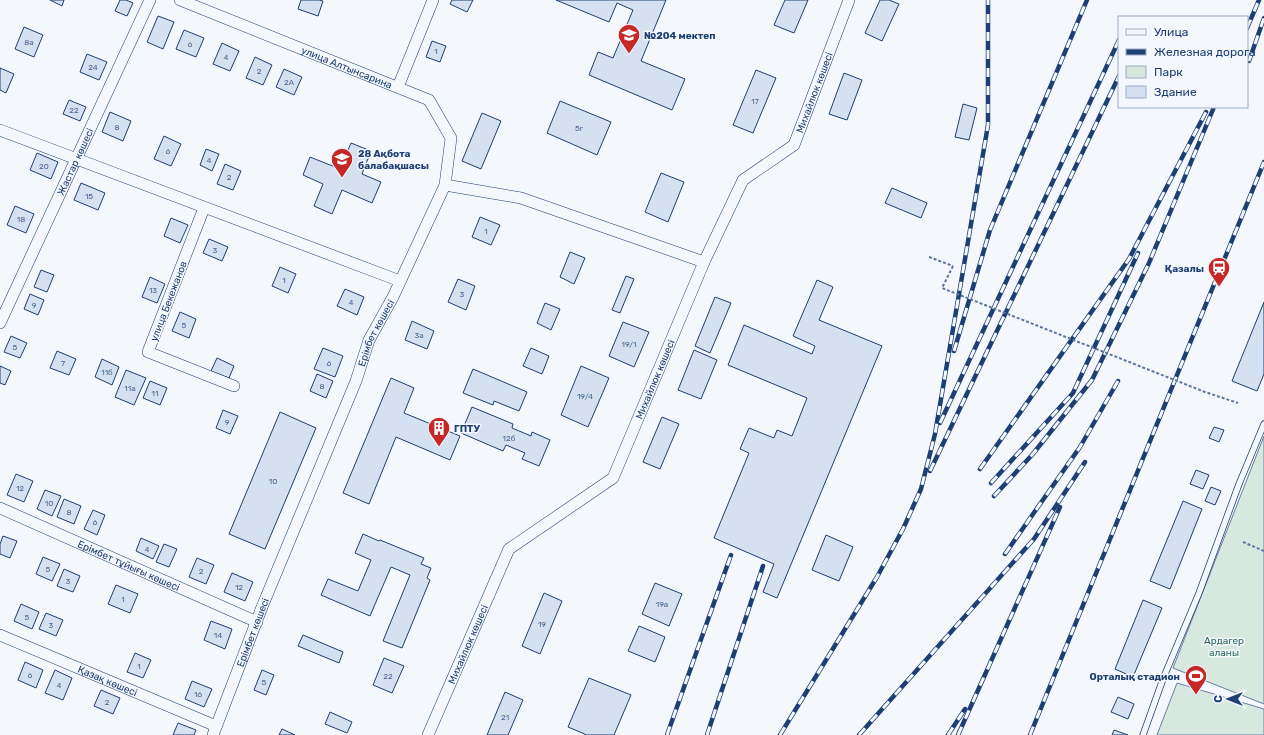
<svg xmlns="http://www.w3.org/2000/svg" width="1264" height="735" font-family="Rubik,sans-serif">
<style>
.green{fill:#d7e8df;stroke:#687fa3}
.building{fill:#d5e0f0;stroke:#1d3f73}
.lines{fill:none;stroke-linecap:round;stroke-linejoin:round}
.lane-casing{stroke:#1d3f73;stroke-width:7}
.street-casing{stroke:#1d3f73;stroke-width:12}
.path{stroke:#5e769c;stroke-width:2;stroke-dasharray:3 2;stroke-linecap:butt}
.lane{stroke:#f4f7fb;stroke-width:5.5}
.street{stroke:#f4f7fb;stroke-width:11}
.rail-casing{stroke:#1d3f73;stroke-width:4.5}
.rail{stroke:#f4f7fb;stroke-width:3;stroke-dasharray:9;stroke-linecap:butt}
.path-bridge{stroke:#5e769c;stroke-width:2;stroke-dasharray:3 2;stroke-linecap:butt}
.labels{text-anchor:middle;stroke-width:3;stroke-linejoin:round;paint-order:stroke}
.number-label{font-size:8px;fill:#4b6792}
.poi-label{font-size:10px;font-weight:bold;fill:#1d3f73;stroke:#f4f7fb;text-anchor:start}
.street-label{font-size:10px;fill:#1d3f73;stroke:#f4f7fb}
.park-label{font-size:10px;fill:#2c6c60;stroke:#f4f7fb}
</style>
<rect width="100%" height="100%" fill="#f4f7fb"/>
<g class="green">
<path d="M1264 436V704L1173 668Z"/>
<path d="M1177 683 1264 709V735H1157Z"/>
</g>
<g class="building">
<path d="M50 0H64L62 6Z"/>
<path d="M120 0H126L133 3 127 16 115 11Z"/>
<path d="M301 0H319L323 1 318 16 298 9Z"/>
<path d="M452 0H473L467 12 450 4Z"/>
<path d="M556 0H666L641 61 685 79 672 110 589 75 598 52 613 58 633 10 617 3 609 22Z"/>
<path d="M785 0H808L794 33 774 25Z"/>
<path d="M880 0H889L899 4 882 41 865 33Z"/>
<path d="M158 16 174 22 163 49 147 42Z"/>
<path d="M24 27 43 35 34 57 15 49Z"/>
<path d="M184 30 204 38 196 57 176 49Z"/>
<path d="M432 41 446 46 440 62 426 57Z"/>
<path d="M222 43 239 51 230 71 213 64Z"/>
<path d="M87 54 107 62 99 80 80 72Z"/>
<path d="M255 57 272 65 263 85 246 78Z"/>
<path d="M0 68 14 74 6 93 0 90Z"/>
<path d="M284 69 302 77 294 95 276 87Z"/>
<path d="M756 70 776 78 753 133 733 125Z"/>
<path d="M844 73 862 80 847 120 829 114Z"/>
<path d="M69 100 86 107 80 121 63 114Z"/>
<path d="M560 101 611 122 597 155 547 133Z"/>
<path d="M963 104 977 108 969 140 955 137Z"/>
<path d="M110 112 131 121 123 141 102 132Z"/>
<path d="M482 113 501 121 481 169 462 161Z"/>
<path d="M164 136 181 144 171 166 154 159Z"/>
<path d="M351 143 371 151 362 174 381 182 372 203 342 190 332 214 314 206 323 184 303 175 310 157 340 169Z"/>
<path d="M206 149 219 154 212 171 200 165Z"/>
<path d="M37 153 58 162 51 179 30 170Z"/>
<path d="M225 164 241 171 233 190 217 184Z"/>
<path d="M661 173 684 182 668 222 645 212Z"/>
<path d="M81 183 105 193 98 210 74 200Z"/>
<path d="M892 188 927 203 921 218 885 203Z"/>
<path d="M15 206 34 214 26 233 7 225Z"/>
<path d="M480 217 500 225 491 245 472 237Z"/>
<path d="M171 218 188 225 180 243 164 236Z"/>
<path d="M209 239 228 247 222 261 203 253Z"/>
<path d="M570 252 585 258 574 284 560 277Z"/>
<path d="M280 267 296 274 288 293 272 286Z"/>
<path d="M41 270 54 275 47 292 34 287Z"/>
<path d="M626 276 634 279 620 313 612 310Z"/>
<path d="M150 277 165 284 157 303 142 297Z"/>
<path d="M458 279 475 286 466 310 448 302Z"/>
<path d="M817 280 833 287 819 320 882 346 777 598 763 592 774 564 714 538 749 453 740 449 749 428 774 438 777 430 792 436 807 398 728 365 744 325 812 354 815 346 793 336Z"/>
<path d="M345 289 364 297 357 315 337 306Z"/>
<path d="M30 294 44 300 38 315 24 309Z"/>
<path d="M715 297 731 303 710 353 695 346Z"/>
<path d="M1264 302V374L1257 391 1232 381Z"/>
<path d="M545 303 560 309 551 330 537 323Z"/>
<path d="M180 312 196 319 189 338 172 331Z"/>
<path d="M412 321 434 331 427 349 405 340Z"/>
<path d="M623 322 649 332 634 367 609 356Z"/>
<path d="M11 336 27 343 20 358 4 352Z"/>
<path d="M323 348 343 356 335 377 314 369Z"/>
<path d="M531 348 549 356 542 374 523 366Z"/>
<path d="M694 350 717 360 701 399 678 390Z"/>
<path d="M57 351 76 359 69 375 50 368Z"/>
<path d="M217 358 234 366 229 378 211 371Z"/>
<path d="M102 359 119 367 112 385 95 377Z"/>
<path d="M0 366 11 371 5 385 0 383Z"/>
<path d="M581 366 609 378 588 427 561 415Z"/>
<path d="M473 369 527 392 519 411 494 401 493 405 463 393Z"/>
<path d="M126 370 146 378 134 405 115 397Z"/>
<path d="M317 374 333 381 326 398 310 391Z"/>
<path d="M391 378 414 388 404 413 460 436 450 460 396 437 369 504 343 493Z"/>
<path d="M150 381 167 388 160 405 143 398Z"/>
<path d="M472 407 513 424 512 428 531 436 532 432 550 440 539 466 522 459 525 453 506 445 503 451 461 433Z"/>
<path d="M223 410 238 416 230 434 216 428Z"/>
<path d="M280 412 316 428 265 549 229 534Z"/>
<path d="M662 417 679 424 660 469 643 462Z"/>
<path d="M1214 427 1224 430 1219 442 1209 438Z"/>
<path d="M1196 470 1209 475 1203 489 1190 484Z"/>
<path d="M16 474 33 481 24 502 7 495Z"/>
<path d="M1211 487 1221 491 1215 505 1205 501Z"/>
<path d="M45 490 61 496 52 516 37 509Z"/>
<path d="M64 499 81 506 74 524 57 517Z"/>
<path d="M1183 501 1202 509 1170 589 1150 581Z"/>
<path d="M93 510 105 515 97 535 84 529Z"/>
<path d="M363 534 379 541 380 540 424 558 421 564 431 568 427 578 430 580 402 648 383 641 410 575 391 567 370 616 321 595 328 579 358 591 371 560 355 553Z"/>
<path d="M826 535 853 547 839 581 812 570Z"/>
<path d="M3 536 17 541 10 558 0 554V544Z"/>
<path d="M141 538 159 546 153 559 136 551Z"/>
<path d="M164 544 177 549 169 567 156 562Z"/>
<path d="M43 557 60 564 52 581 36 574Z"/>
<path d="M197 558 214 565 206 584 189 577Z"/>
<path d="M64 569 80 576 73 592 57 586Z"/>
<path d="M232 573 253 582 245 601 224 592Z"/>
<path d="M655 583 682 594 669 626 642 614Z"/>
<path d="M116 585 138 594 130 613 108 604Z"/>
<path d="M544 593 562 601 540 654 522 646Z"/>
<path d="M1143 600 1162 608 1133 677 1115 669Z"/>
<path d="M21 604 39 612 32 629 14 621Z"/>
<path d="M46 613 63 620 56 636 39 629Z"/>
<path d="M211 621 232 629 225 649 204 640Z"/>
<path d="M639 626 665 637 655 662 628 651Z"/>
<path d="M303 635 343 652 339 663 298 646Z"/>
<path d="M135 653 151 660 143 678 127 672Z"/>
<path d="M384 658 404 666 392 693 373 685Z"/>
<path d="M25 662 43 670 36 688 18 680Z"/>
<path d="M55 670 72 678 63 700 45 693Z"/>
<path d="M262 670 274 675 266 695 254 690Z"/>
<path d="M589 678 631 695 614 735H587L568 727Z"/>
<path d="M192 681 212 689 204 707 185 699Z"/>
<path d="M101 690 120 698 113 714 94 706Z"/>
<path d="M505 692 523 700 508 735H487Z"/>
<path d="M1118 697 1134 704 1128 719 1111 712Z"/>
<path d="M330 712 352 722 347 733 325 724Z"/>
<path d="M178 723 196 730 194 735H173Z"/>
<path d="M282 729 295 735H279Z"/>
<path d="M1114 730 1128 735H1112Z"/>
</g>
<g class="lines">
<g class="lane-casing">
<path id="lane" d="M1143 735 1163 679 1199 593 1239 484 1264 424"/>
</g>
<g class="street-casing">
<g id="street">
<path id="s1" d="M180 0 429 100 451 138 445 185"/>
<path d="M398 87 433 0"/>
<path d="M0 130 400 281"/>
<path d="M204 208 148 352 234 386"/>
<path id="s2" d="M0 323 150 0"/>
<path id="s3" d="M0 508 257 622"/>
<path id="s4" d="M0 635 216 726"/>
<path id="s5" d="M213 735 262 607 356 381 369 340 393 297 445 185 521 198 704 262"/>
<path id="s6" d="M428 735 509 549 613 478 704 262 743 180 794 145 849 0"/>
</g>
</g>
<g class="path">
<path d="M929 257 953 266"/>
<path d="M1243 542 1264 551"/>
</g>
<use href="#lane" class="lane"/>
<use href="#street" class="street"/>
<g class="rail-casing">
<g id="rail">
<path d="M1247 28 1259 0"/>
<path d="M1249 61 1264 18"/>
<path d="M954 351 990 230 1087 0"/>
<path d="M940 423 1119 40"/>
<path d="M980 469 1129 259 1206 112"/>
<path d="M930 471 1119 76"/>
<path d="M991 483 1073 393 1138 253"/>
<path d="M994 496 1032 455 1092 380 1149 263 1214 107"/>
<path d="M1005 554 1080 447 1118 381"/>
<path d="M667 735 731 555"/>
<path d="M707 735 763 566"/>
<path d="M780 735 877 577 903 529 921 489 935 434 988 125V0"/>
<path d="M859 735 1034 539 1085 462"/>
<path d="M948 735 965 709"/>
<path d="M958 735 1060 507"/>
<path d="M1030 735 1264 162"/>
</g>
</g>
<use href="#rail" class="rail"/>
<path class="path-bridge" d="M953 266 942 288 1205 392 1238 403"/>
</g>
<defs>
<g id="school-pin" transform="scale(1.15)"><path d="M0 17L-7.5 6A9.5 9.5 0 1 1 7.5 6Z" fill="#c62828" stroke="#f4f7fb"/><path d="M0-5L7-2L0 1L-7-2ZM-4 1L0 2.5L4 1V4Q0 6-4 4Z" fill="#fff"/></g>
<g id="station-pin" transform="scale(1.15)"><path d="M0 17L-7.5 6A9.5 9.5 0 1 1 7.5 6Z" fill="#c62828" stroke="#f4f7fb"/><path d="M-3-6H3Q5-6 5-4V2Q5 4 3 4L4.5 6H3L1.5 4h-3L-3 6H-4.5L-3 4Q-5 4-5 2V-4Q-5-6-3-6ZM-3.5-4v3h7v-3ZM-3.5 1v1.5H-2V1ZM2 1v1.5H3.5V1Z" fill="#fff"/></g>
<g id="building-pin" transform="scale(1.15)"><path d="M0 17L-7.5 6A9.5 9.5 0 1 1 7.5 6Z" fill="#c62828" stroke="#f4f7fb"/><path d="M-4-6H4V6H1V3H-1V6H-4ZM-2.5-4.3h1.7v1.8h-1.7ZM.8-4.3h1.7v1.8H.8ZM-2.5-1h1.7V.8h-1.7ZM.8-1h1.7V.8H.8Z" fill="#fff"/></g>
<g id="stadium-pin" transform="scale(1.15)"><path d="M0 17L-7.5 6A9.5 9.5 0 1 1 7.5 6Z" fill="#c62828" stroke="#f4f7fb"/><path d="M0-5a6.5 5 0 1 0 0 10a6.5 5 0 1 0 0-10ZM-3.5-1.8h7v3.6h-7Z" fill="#fff"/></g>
</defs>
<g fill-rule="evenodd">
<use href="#school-pin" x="629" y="35"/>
<use href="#school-pin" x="342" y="159"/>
<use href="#station-pin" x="1219" y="268"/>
<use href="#building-pin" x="439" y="428"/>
<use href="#stadium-pin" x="1196" y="676"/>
</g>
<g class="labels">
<g class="number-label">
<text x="29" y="45">8а</text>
<text x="190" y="47">6</text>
<text x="436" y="54">1</text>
<text x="226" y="60">4</text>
<text x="93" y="70">24</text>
<text x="259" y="74">2</text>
<text x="289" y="85">2А</text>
<text x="755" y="104">17</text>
<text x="74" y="113">22</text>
<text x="117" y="130">8</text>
<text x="579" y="131">5г</text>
<text x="168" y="154">6</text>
<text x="209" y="163">4</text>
<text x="44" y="169">20</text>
<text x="229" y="180">2</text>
<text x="89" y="199">15</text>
<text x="21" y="222">18</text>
<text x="486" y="234">1</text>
<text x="215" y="253">3</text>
<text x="284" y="283">1</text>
<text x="153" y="293">13</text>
<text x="462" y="297">3</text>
<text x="351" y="305">4</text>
<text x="34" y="308">9</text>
<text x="184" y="328">5</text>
<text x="419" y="338">3а</text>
<text x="629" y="347">19/1</text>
<text x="15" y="350">5</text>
<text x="63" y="366">7</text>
<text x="329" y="366">6</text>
<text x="107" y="375">11б</text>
<text x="322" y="389">8</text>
<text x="130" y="391">11а</text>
<text x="155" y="396">11</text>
<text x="585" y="399">19/4</text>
<text x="227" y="425">9</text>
<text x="509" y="441">12б</text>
<text x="273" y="484">10</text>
<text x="20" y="491">12</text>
<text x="49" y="506">10</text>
<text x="69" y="515">8</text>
<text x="95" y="525">6</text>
<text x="147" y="552">4</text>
<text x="48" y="572">5</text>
<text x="201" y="574">2</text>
<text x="68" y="584">3</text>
<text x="239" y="590">12</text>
<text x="123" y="602">1</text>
<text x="662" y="607">19а</text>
<text x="27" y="620">5</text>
<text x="542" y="627">19</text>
<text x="51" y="628">3</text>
<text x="218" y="638">14</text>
<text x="139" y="669">1</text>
<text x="30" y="678">6</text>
<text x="388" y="679">22</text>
<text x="264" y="685">5</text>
<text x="59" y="688">4</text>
<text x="198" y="697">16</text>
<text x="107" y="705">2</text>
<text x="505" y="720">21</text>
</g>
<g class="poi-label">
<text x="644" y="39">№204 мектеп</text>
<text x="358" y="157">28 Ақбота<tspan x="358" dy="12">балабақшасы</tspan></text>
<text x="1204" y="272" text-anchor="end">Қазалы</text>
<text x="454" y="432">ГПТУ</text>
<text x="1180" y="680" text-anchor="end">Орталық стадион</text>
</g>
<g class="street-label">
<text dy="4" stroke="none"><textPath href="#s1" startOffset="180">улица Алтынсарина</textPath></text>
<text dy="4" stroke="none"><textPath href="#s6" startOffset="772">Михайлюк көшесі</textPath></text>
<text dy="4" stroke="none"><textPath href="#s2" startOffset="178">Жастар көшесі</textPath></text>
<text transform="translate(168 301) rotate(-69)" y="4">улица Бекежанов</text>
<text dy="4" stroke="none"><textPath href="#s5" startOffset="434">Ерімбет көшесі</textPath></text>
<text dy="4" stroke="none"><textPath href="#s6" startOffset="436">Михайлюк көшесі</textPath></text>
<text dy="4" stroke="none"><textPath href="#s3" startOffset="141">Ерімбет тұйығы көшесі</textPath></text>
<text dy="4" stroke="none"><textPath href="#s5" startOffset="110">Ерімбет көшесі</textPath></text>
<text dy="4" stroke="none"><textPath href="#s6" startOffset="99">Михайлюк көшесі</textPath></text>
<text dy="4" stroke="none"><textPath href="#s4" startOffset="117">Қазақ көшесі</textPath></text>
</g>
<g class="park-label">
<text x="1224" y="644">Ардагер<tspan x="1224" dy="12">аланы</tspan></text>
</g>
</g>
<rect x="1118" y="16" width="130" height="92" fill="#f4f7fb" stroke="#9eadc5"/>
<rect x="1126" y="29" width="20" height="6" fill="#f4f7fb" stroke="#9eadc5"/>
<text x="1154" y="36" font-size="12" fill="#1d3f73">Улица</text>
<rect x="1126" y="49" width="20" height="6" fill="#1d3f73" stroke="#9eadc5"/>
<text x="1154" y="56" font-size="12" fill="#1d3f73">Железная дорога</text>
<rect x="1126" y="66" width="20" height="12" fill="#d7e8df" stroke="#9eadc5"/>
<text x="1154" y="76" font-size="12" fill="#1d3f73">Парк</text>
<rect x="1126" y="86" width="20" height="12" fill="#d5e0f0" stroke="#9eadc5"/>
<text x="1154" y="96" font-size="12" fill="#1d3f73">Здание</text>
<g transform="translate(1228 699) rotate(270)" stroke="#f4f7fb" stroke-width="3" paint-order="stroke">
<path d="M0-3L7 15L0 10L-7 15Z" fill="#1d3f73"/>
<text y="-6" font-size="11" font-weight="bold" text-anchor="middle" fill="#1d3f73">С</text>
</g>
</svg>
